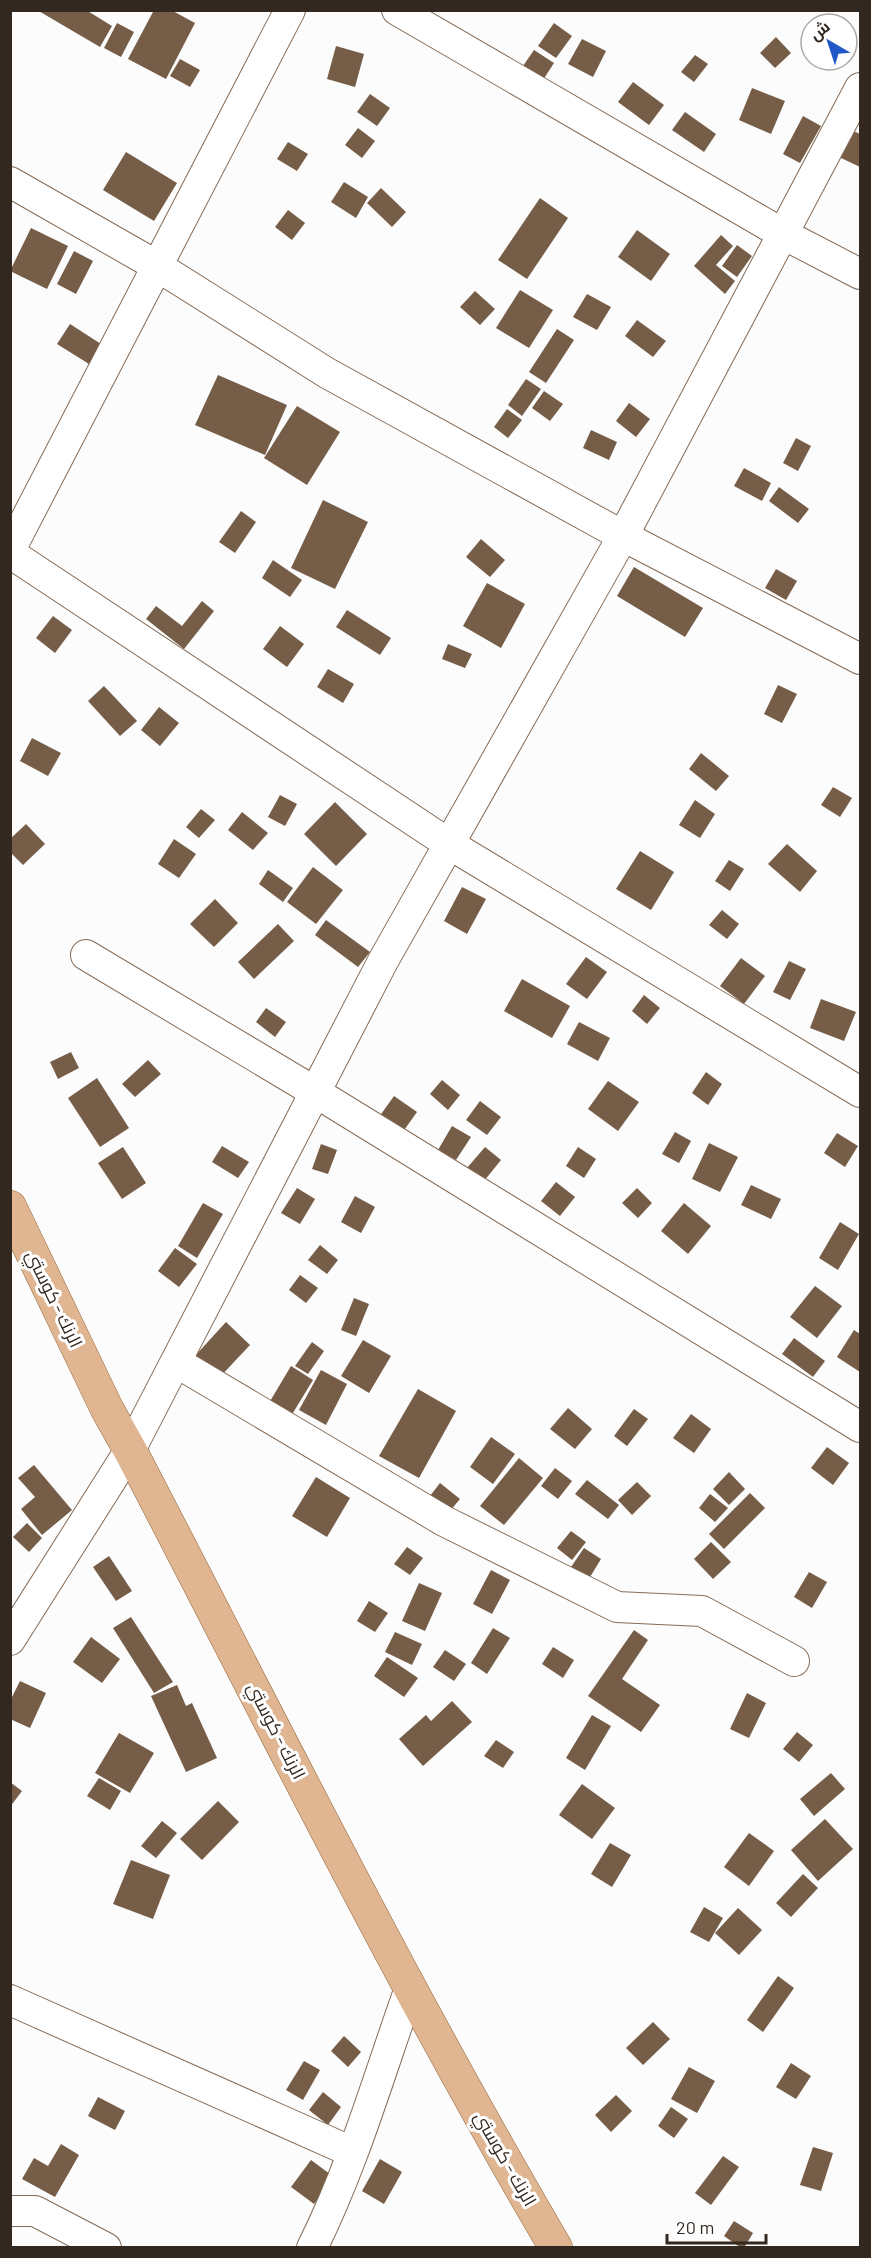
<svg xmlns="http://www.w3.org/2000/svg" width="871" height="2258" font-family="Barlow,Cairo,sans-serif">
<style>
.building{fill:#765d48}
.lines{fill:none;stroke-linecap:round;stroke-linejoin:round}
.street-casing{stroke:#856b56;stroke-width:32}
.primary-casing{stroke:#956539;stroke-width:34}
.street{stroke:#fff;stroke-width:30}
.primary{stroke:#dfb691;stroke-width:33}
.labels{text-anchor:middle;stroke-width:6;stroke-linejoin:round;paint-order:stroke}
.street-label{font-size:18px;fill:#32281f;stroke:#fff}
</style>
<rect width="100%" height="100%" fill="#fcfcfc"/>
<g class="building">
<path d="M37 10H86L112 26 100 47Z"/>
<path d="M154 10H171L195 23 166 79 128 59Z"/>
<path d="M117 23 134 32 121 57 104 48Z"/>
<path d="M554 23 572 36 556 58 538 46Z"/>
<path d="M776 37 791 53 775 68 760 53Z"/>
<path d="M582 39 606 51 593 77 568 64Z"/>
<path d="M336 46 364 54 355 87 327 79Z"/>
<path d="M534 50 554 63 543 80 523 66Z"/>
<path d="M695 55 708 64 694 82 681 72Z"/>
<path d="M180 59 200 70 190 87 170 76Z"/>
<path d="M633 82 664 105 649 125 618 102Z"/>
<path d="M752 88 785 101 771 134 739 120Z"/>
<path d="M370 94 390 108 377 126 357 112Z"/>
<path d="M685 112 716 134 704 152 672 130Z"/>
<path d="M803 116 821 126 800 163 783 154Z"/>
<path d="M358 128 375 141 362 158 345 145Z"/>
<path d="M851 130 860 134V167L839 157Z"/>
<path d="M288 142 308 154 297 171 277 159Z"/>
<path d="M126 152 177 183 154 221 103 190Z"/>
<path d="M344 182 368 197 356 218 331 202Z"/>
<path d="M381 188 406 212 392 227 367 203Z"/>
<path d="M540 198 568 218 527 279 498 260Z"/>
<path d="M288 210 305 223 292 240 275 227Z"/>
<path d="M31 228 68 246 47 289 10 271Z"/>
<path d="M637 230 670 254 651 281 618 257Z"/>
<path d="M721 235 733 246 716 265 735 281 725 294 694 266Z"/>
<path d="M737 245 752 256 737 277 722 266Z"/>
<path d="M74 251 93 261 76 294 57 284Z"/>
<path d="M520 290 553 310 529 348 496 328Z"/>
<path d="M475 291 495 309 480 325 460 307Z"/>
<path d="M587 294 611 307 597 330 573 317Z"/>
<path d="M637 320 666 341 653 357 625 336Z"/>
<path d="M70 324 101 344 89 364 57 344Z"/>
<path d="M557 329 574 340 546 383 529 372Z"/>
<path d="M218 375 287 405 265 455 195 425Z"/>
<path d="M526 379 541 389 522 416 508 405Z"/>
<path d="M544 391 563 404 550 421 532 408Z"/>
<path d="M629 403 650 419 636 437 616 421Z"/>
<path d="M297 406 340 432 307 485 264 458Z"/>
<path d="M507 409 522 420 508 438 494 427Z"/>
<path d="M591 430 617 442 609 460 583 448Z"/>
<path d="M796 438 811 446 798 471 783 463Z"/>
<path d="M744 468 771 483 762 501 734 486Z"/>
<path d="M779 487 809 509 798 523 769 501Z"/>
<path d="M323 500 368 522 335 589 291 568Z"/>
<path d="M241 511 256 522 235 553 219 542Z"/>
<path d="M481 539 505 560 490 577 466 557Z"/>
<path d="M273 560 302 580 290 597 262 578Z"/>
<path d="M634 567 703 608 685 637 617 596Z"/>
<path d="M776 569 797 581 786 600 765 588Z"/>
<path d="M487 583 525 604 501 648 463 626Z"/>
<path d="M202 601 214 611 184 649 146 619 156 606 182 626Z"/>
<path d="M347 610 391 638 380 655 336 627Z"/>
<path d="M53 616 72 630 55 653 36 638Z"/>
<path d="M280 626 304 644 287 667 263 649Z"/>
<path d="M448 644 472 654 465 668 442 659Z"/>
<path d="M328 669 354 684 343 703 317 687Z"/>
<path d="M778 685 797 694 782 723 764 714Z"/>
<path d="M104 686 137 721 120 736 88 701Z"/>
<path d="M159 707 179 723 160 746 141 730Z"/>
<path d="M32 738 61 753 48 776 20 761Z"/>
<path d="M701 753 729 776 716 791 689 769Z"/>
<path d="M833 787 852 798 840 817 821 805Z"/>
<path d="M280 795 297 804 285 826 268 817Z"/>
<path d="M695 800 715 814 700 838 679 825Z"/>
<path d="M335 802 367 834 336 866 304 834Z"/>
<path d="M201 809 215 820 199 838 186 827Z"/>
<path d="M242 812 268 833 253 850 228 830Z"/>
<path d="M26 824 45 844 23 865 10 852V839Z"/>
<path d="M174 839 196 854 179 878 158 864Z"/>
<path d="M787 844 817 871 800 892 768 864Z"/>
<path d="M640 851 674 872 651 910 616 889Z"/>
<path d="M729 860 744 869 730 891 715 881Z"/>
<path d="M313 867 343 890 316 924 287 902Z"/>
<path d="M268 870 293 888 283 902 259 884Z"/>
<path d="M462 887 486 899 467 934 444 921Z"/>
<path d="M215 899 238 923 214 947 190 924Z"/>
<path d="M722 910 739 924 727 939 709 925Z"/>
<path d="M326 920 370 952 358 967 315 935Z"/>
<path d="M278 924 294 941 254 979 238 962Z"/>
<path d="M586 957 607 972 587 999 566 984Z"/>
<path d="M741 958 765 976 744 1004 720 986Z"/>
<path d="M789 961 806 969 790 1000 773 992Z"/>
<path d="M522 979 570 1006 552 1038 504 1011Z"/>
<path d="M644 995 660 1008 647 1024 632 1011Z"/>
<path d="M821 999 856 1012 844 1041 810 1028Z"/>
<path d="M266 1008 286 1022 275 1037 256 1022Z"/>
<path d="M579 1022 610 1038 598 1061 567 1044Z"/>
<path d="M71 1052 79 1068 58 1079 50 1062Z"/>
<path d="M148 1060 161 1074 135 1097 122 1084Z"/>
<path d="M706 1072 722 1084 708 1105 692 1093Z"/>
<path d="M97 1078 129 1128 100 1147 68 1098Z"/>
<path d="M442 1080 460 1095 448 1110 430 1094Z"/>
<path d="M608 1081 639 1102 618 1131 588 1109Z"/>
<path d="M394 1096 417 1112 402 1133 379 1117Z"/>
<path d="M480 1101 501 1117 487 1135 466 1120Z"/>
<path d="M452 1126 471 1137 456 1160 438 1150Z"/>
<path d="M675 1132 691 1141 679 1163 662 1154Z"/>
<path d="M837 1133 858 1146 845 1167 824 1153Z"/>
<path d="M709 1143 738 1157 720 1192 692 1179Z"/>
<path d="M321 1144 337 1150 328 1174 312 1169Z"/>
<path d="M222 1146 249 1162 238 1178 212 1162Z"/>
<path d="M123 1147 146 1183 122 1199 98 1163Z"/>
<path d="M485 1147 501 1160 484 1181 467 1168Z"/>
<path d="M578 1147 596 1159 584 1178 566 1166Z"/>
<path d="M556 1182 575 1197 560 1216 541 1201Z"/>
<path d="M751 1185 781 1199 771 1219 741 1205Z"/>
<path d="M297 1188 315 1199 300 1224 281 1213Z"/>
<path d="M637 1188 652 1203 638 1218 622 1203Z"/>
<path d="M355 1196 375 1207 361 1233 341 1222Z"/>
<path d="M203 1203 223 1214 197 1258 178 1246Z"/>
<path d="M684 1203 711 1226 688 1254 661 1231Z"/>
<path d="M840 1222 859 1234 838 1270 819 1258Z"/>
<path d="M320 1245 338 1260 327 1274 308 1260Z"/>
<path d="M175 1248 197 1264 179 1287 158 1271Z"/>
<path d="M300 1275 318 1288 306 1303 289 1290Z"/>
<path d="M815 1286 842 1306 817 1338 790 1317Z"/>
<path d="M354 1298 369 1304 356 1336 341 1330Z"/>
<path d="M226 1322 250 1345 218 1379 194 1357Z"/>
<path d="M854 1330 860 1334V1372L837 1357Z"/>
<path d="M794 1338 825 1361 813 1377 782 1354Z"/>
<path d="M363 1340 391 1356 369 1393 341 1376Z"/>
<path d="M312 1342 324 1351 308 1374 295 1366Z"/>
<path d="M291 1366 313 1380 288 1421 266 1408Z"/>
<path d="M321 1370 347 1384 326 1425 299 1410Z"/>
<path d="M418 1389 456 1411 419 1478 379 1456Z"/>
<path d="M568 1408 592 1429 575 1449 550 1429Z"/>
<path d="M634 1409 648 1419 627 1446 614 1436Z"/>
<path d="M691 1414 711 1429 694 1453 673 1438Z"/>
<path d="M491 1437 515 1454 493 1484 470 1467Z"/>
<path d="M827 1447 849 1463 833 1485 811 1468Z"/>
<path d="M519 1458 543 1478 504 1525 480 1506Z"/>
<path d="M34 1465 72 1510 42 1535 21 1509 35 1497 18 1478Z"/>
<path d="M555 1468 572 1481 558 1499 541 1486Z"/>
<path d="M729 1472 745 1489 729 1505 713 1489Z"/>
<path d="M316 1477 350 1498 327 1537 292 1516Z"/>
<path d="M587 1480 619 1505 608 1519 575 1494Z"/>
<path d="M637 1482 651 1496 632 1515 618 1500Z"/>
<path d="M440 1483 460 1499 450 1511 430 1496Z"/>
<path d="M750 1493 765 1508 724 1549 709 1534Z"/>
<path d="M710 1494 728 1508 715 1522 699 1508Z"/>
<path d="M27 1523 42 1538 29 1552 13 1537Z"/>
<path d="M571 1531 586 1542 572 1560 557 1548Z"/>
<path d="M711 1542 731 1562 713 1579 694 1559Z"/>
<path d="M407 1547 423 1558 410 1575 394 1564Z"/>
<path d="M584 1548 601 1559 587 1582 569 1570Z"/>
<path d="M109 1556 132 1591 116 1601 93 1567Z"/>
<path d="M491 1570 510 1580 492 1614 473 1604Z"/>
<path d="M809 1572 827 1582 812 1608 794 1597Z"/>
<path d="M419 1583 442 1593 425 1631 402 1621Z"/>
<path d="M369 1601 388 1613 375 1632 357 1621Z"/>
<path d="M131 1617 173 1682 154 1693 113 1628Z"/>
<path d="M493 1628 510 1638 487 1674 471 1663Z"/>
<path d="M634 1630 648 1640 622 1679 660 1705 641 1732 588 1696Z"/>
<path d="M395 1632 422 1644 412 1665 385 1652Z"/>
<path d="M91 1637 120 1659 102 1683 73 1662Z"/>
<path d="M553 1647 574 1660 563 1678 542 1664Z"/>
<path d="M445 1650 466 1664 454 1681 433 1667Z"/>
<path d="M387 1657 418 1678 404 1697 374 1676Z"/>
<path d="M20 1681 46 1693 30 1728 10 1719V1701Z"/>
<path d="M177 1685 186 1706 192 1703 217 1758 186 1772 151 1696Z"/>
<path d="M747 1693 766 1703 749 1738 730 1729Z"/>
<path d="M452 1701 472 1722 423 1766 399 1739 426 1715 431 1721Z"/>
<path d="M592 1715 611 1726 585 1770 566 1758Z"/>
<path d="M797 1732 813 1745 799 1762 783 1749Z"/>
<path d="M119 1733 154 1753 130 1793 95 1773Z"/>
<path d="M496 1740 514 1752 503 1768 484 1756Z"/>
<path d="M831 1773 845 1789 814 1816 800 1799Z"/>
<path d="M99 1778 121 1791 110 1810 87 1796Z"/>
<path d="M10 1782 22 1791 10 1807Z"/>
<path d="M582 1784 615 1808 592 1839 559 1815Z"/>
<path d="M218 1801 239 1822 202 1860 180 1839Z"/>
<path d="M825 1819 853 1849 818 1881 791 1850Z"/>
<path d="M162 1821 177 1833 156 1858 141 1846Z"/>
<path d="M749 1833 774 1851 749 1886 724 1867Z"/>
<path d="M610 1843 631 1855 612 1887 591 1874Z"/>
<path d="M131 1860 170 1875 153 1919 113 1904Z"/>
<path d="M803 1874 818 1888 791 1917 776 1903Z"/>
<path d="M704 1907 723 1918 709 1942 690 1932Z"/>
<path d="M738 1908 762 1930 739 1955 715 1933Z"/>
<path d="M778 1976 794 1988 763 2032 747 2020Z"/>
<path d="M653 2022 670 2039 643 2065 626 2048Z"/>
<path d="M344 2036 361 2052 348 2067 331 2051Z"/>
<path d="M304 2061 320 2070 303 2100 286 2090Z"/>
<path d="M791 2063 811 2076 796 2099 776 2087Z"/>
<path d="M689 2067 715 2081 697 2113 671 2099Z"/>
<path d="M323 2092 341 2107 328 2125 309 2110Z"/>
<path d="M616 2095 632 2111 611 2132 595 2115Z"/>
<path d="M98 2097 125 2111 115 2130 88 2116Z"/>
<path d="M671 2107 688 2119 674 2138 658 2126Z"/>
<path d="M61 2144 79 2155 55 2197 22 2179 34 2158 48 2166Z"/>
<path d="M813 2147 833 2153 821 2191 800 2185Z"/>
<path d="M723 2156 739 2167 711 2205 695 2193Z"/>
<path d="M380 2159 402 2172 384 2204 362 2191Z"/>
<path d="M311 2160 334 2177 314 2204 291 2187Z"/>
<path d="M734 2221 753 2233 744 2248H741L724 2236Z"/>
</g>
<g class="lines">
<g class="street-casing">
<g id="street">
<path d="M397 10 783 234 860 274"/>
<path d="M10 182 157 266 327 373 623 536 860 659"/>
<path d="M10 550 290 10"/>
<path d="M10 553 449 844 860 1092"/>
<path d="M86 955 315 1092 860 1427"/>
<path d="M176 1362 444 1521 617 1607 702 1611 794 1661"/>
<path d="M10 1640 130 1450 383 961 623 536 860 88"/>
<path d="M10 2000 352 2152"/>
<path d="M10 2211H35L106 2248"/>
<path d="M312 2248C353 2166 379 2075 410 1988"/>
</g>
</g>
<g class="primary-casing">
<path id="primary" d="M10 1207 107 1409 130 1450C269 1717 403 1988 556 2248"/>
</g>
<use href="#street" class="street"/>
<use href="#primary" class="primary"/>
</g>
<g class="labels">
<g class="street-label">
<text transform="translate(54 1299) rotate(64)" y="6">الرنك - كوستي</text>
<text transform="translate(276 1731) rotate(63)" y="6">الرنك - كوستي</text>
<text transform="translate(505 2159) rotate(60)" y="6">الرنك - كوستي</text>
</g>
</g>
<rect width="871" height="2258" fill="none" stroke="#32281f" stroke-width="24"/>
<g transform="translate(829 42) rotate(321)"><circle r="28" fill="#ffffff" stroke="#ada9a5" stroke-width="1.5"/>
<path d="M0-4.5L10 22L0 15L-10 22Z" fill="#2158c5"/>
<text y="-9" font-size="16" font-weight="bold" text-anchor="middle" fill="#32281f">ش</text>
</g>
<path d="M667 2234v9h99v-9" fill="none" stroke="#32281f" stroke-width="3"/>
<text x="676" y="2234" font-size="18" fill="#32281f" stroke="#ffffff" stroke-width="4.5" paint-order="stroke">20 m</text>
</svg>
